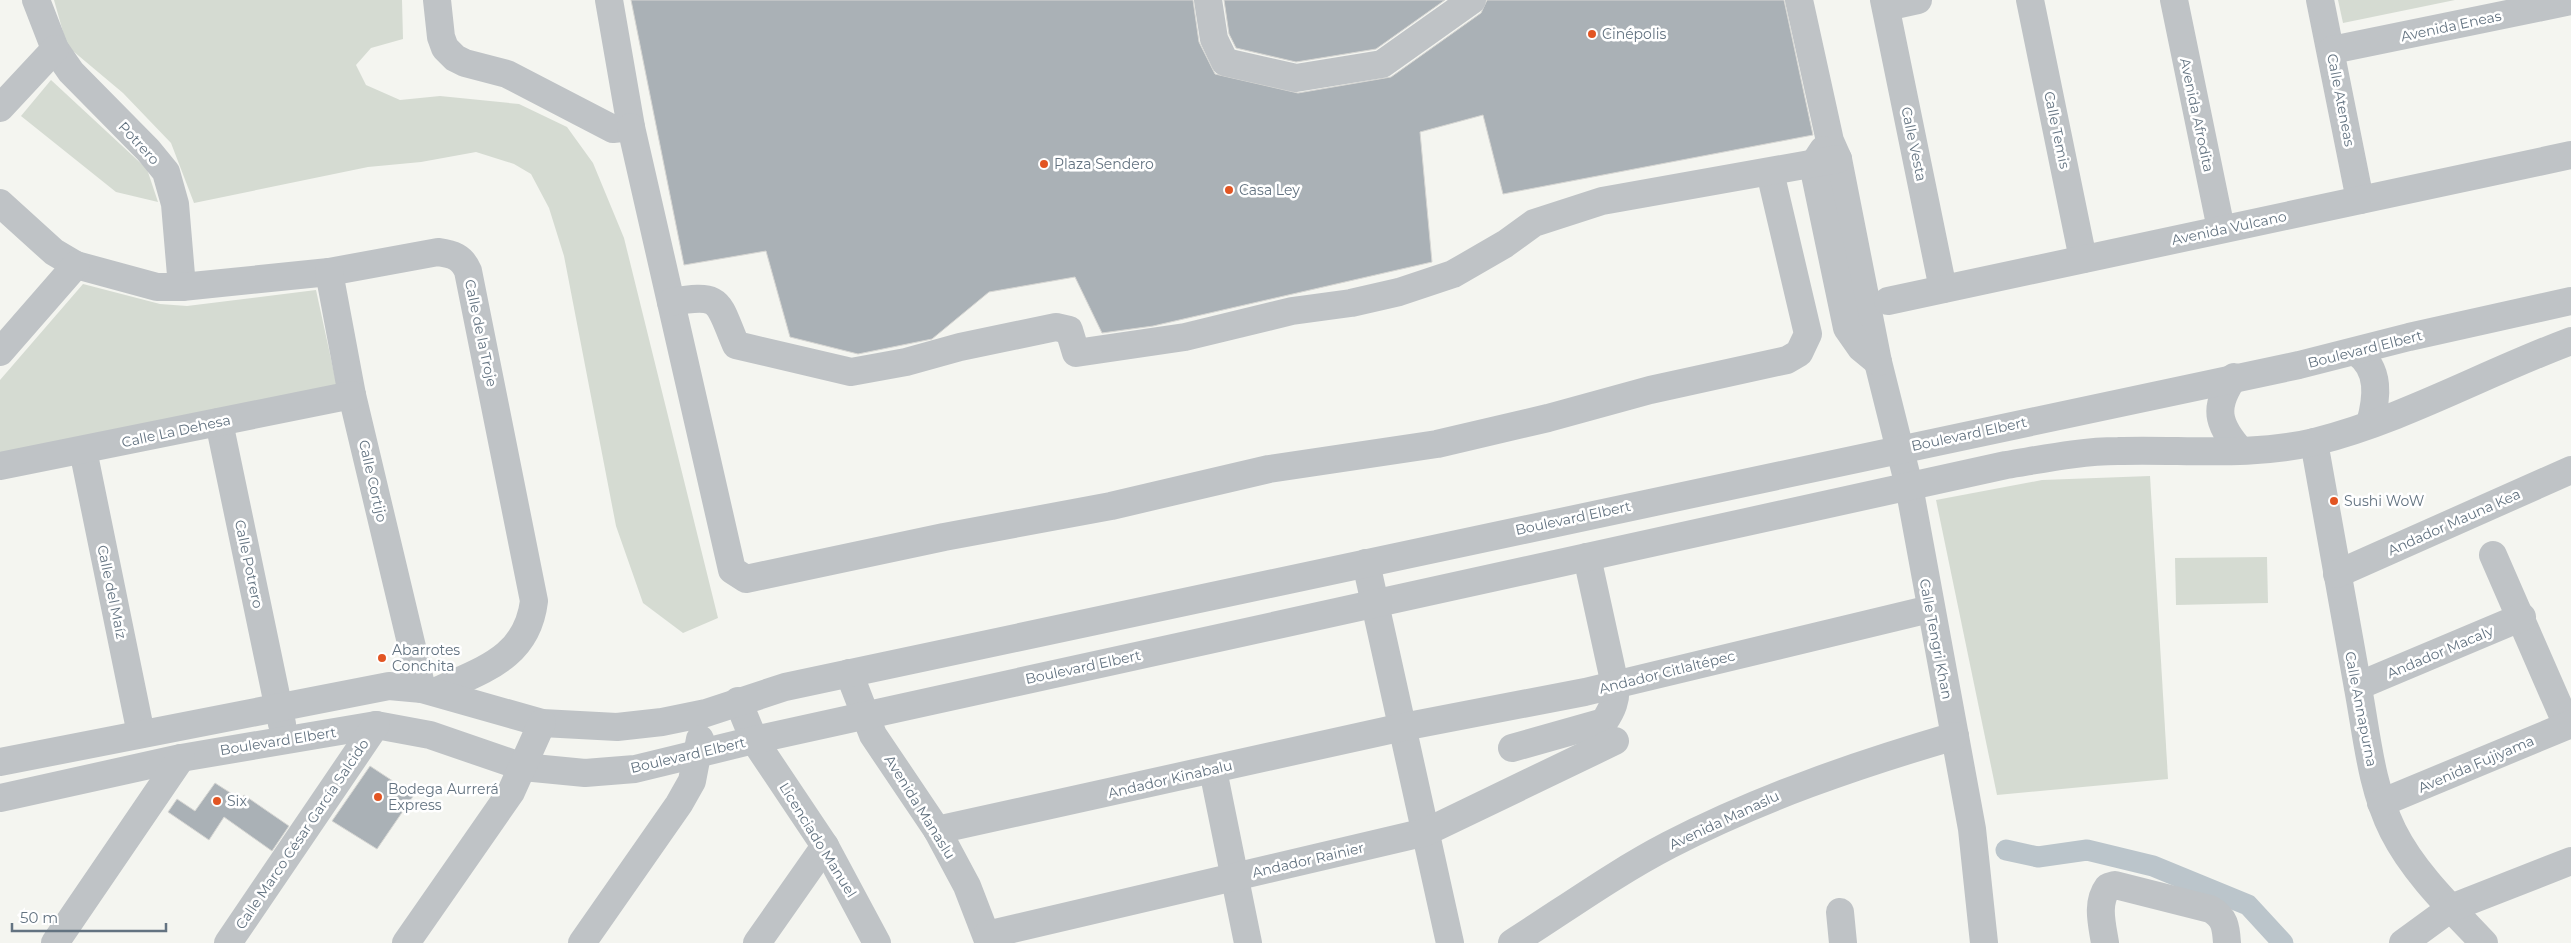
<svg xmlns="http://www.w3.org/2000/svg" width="2571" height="943" font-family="Montserrat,sans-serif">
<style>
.green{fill:#d5dbd2}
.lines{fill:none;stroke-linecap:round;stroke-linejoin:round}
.canal{stroke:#bbc5cb;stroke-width:21}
.building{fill:#aab1b6;stroke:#d6d6d3}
.minor{stroke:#bfc3c6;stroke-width:28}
.poi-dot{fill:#e25523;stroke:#fff;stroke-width:2}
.labels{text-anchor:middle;stroke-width:5;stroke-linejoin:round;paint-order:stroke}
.street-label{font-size:14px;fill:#637381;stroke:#fff}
.poi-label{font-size:14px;fill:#637381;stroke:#fff;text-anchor:start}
</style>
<rect width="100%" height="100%" fill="#f4f5f0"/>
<g class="green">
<path d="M54 0H402L403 39 371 48 356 65 366 85 400 100 440 96 519 104 567 127 593 163 624 238 718 618 683 633 643 603 616 526 564 256 549 208 531 174 514 164 476 152 421 162 368 167 194 203 171 143 123 93 67 46Z"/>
<path d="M2338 0H2455L2343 23Z"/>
<path d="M51 80 147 169 158 202 116 192 21 116Z"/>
<path d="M83 284 160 304 187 306 316 290 338 391 0 462V380Z"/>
<path d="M2150 476 2168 779 1997 795 1936 500 2042 480Z"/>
<path d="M2267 557 2268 603 2176 605 2175 558Z"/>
</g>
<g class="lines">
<path class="canal" d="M2006 850 2038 857 2087 850 2153 866 2248 905 2283 943"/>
</g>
<g class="building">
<path d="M631 0H1193L1199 42 1215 74 1298 93 1391 77 1481 13 1487 0H1784L1813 135 1503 194 1483 115 1420 132 1432 262 1153 326 1102 333 1075 277 989 292 932 339 858 354 790 337 766 251 684 265Z"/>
<path d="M1224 0H1445L1376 49 1296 62 1236 48 1229 34Z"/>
<path d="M370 766 414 795 377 849 332 821Z"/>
<path d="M215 783 240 799 244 795 289 826 272 851 224 817 209 840 168 812 177 799 195 811Z"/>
</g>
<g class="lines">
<g class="minor">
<path d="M36 0 55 49 71 72 148 150 166 172 175 204 182 287"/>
<path d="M437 0 441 37 445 48 455 58 465 63 507 74 613 129 631 127 609 0"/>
<path d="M1208 0 1214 39 1225 62 1296 78 1382 64 1472 0"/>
<path d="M1799 0 1830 141 1838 159 1878 362 1909 486 1972 829 1984 943"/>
<path d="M1884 0 1943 289"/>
<path d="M2030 0 2083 259"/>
<path d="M2174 0 2221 229"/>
<path d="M2320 0 2360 200"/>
<path d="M1886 7 1918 0"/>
<path d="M2332 50 2571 1"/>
<path d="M0 108 55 49"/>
<path d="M631 127 732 570 746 579 944 537 1111 506 1269 469 1437 444 1548 418 1650 390 1787 360 1799 353 1808 334 1770 172"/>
<path d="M1823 150 1813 165 1847 328 1861 348 1878 362"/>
<path d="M0 203 54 252 76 265 157 287H182L329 272 438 252C453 254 462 257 468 271L534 601C527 659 481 670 435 692"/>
<path d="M329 272 352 395 422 689"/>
<path d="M1888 301 2571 155"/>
<path d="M671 302C723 293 717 301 736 345L851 372 906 362 960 347 1056 327 1069 330 1076 353 1185 337 1292 311 1351 303 1399 292 1453 274 1505 244 1534 223 1602 201 1838 159"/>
<path d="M0 352 76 265"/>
<path d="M2356 352C2381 369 2377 398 2370 424"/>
<path d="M2234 377C2213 407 2217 424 2240 450"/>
<path d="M219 422 282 724"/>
<path d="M2314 442C2328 524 2343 606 2358 688 2367 736 2371 787 2393 831 2414 873 2452 909 2484 943"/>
<path d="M83 450 141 734"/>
<path d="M0 466 352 395"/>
<path d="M2493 555 2567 725"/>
<path d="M1366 563 1450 943"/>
<path d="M2337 574 2571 470"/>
<path d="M849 673 873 735 937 830 967 886 989 943"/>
<path d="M2358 686 2522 617"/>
<path d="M738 701 754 740 825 846 877 943"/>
<path d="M1512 748 1604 722C1612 710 1617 699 1615 685L1587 557"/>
<path d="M0 762 389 686 422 689 542 723 617 727 662 722 706 713 785 687 2299 365 2409 337 2571 301"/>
<path d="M1213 770 1248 943"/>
<path d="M0 798 181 758 376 725 430 735 523 767 585 773 635 769 754 740 2006 465C2043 459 2081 451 2118 451 2183 449 2251 457 2314 442 2403 420 2485 373 2571 341"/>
<path d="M2381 803 2571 724"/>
<path d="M937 830 1403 727 1585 692 1930 609"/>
<path d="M1840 912 1843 943"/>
<path d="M987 935 1426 832 1615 741"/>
<path d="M55 943 181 758"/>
<path d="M228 943 376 725"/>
<path d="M406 943 511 792 542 723"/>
<path d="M582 943 679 804 692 781 700 739"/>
<path d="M757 943 825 846"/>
<path d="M1512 943C1564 910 1615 873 1669 845 1760 798 1856 765 1955 736"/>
<path d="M2105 943C2102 924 2096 903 2108 887L2115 885 2210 909C2225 917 2226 927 2227 943"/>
<path d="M2403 943 2451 908 2571 861"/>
</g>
</g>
<g class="poi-dot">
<circle cx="1592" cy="34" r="5"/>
<circle cx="1044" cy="164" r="5"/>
<circle cx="1229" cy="190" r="5"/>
<circle cx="2334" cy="501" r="5"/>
<circle cx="382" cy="658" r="5"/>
<circle cx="378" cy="797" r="5"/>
<circle cx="217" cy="801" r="5"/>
</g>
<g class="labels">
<g class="street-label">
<text transform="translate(2451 26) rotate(-12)" y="5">Avenida Eneas</text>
<text transform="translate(2341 100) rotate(79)" y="5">Calle Ateneas</text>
<text transform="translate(2197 115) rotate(78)" y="5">Avenida Afrodita</text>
<text transform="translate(2057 130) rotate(78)" y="5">Calle Temis</text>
<text transform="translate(139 143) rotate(47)" y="5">Potrero</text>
<text transform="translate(1914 144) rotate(78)" y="5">Calle Vesta</text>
<text transform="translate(2229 228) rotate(-12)" y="5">Avenida Vulcano</text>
<text transform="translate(481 333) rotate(78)" y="5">Calle de la Troje</text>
<text transform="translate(2365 349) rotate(-14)" y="5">Boulevard Elbert</text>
<text transform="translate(176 431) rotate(-12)" y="5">Calle La Dehesa</text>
<text transform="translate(1969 434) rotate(-12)" y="5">Boulevard Elbert</text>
<text transform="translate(373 481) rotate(77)" y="5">Calle Cortijo</text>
<text transform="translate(1573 518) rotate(-12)" y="5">Boulevard Elbert</text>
<text transform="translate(2454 522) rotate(-24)" y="5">Andador Mauna Kea</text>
<text transform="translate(249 564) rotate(78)" y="5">Calle Potrero</text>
<text transform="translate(112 592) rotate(78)" y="5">Calle del Maíz</text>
<text transform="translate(1936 639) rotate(79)" y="5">Calle Tengri Khan</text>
<text transform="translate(2440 652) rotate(-23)" y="5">Andador Macaly</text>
<text transform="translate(1083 667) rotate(-12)" y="5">Boulevard Elbert</text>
<text transform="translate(1667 672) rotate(-14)" y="5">Andador Citlaltépec</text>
<text transform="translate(2361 709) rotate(79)" y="5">Calle Annapurna</text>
<text transform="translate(278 741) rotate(-9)" y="5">Boulevard Elbert</text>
<text transform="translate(688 755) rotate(-13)" y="5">Boulevard Elbert</text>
<text transform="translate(2476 764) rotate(-23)" y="5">Avenida Fujiyama</text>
<text transform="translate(1170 779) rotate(-13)" y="5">Andador Kinabalu</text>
<text transform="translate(920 807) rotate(58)" y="5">Avenida Manaslu</text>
<text transform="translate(1724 820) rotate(-25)" y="5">Avenida Manaslu</text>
<text transform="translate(302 834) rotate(-56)" y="5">Calle Marco César García Salcido</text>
<text transform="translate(818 840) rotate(58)" y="5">Licenciado Manuel</text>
<text transform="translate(1308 860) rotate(-13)" y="5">Andador Rainier</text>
</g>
<g class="poi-label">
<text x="1602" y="39">Cinépolis</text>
<text x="1054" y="169">Plaza Sendero</text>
<text x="1239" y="195">Casa Ley</text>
<text x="2344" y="506">Sushi WoW</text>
<text x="392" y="655">Abarrotes<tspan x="392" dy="16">Conchita</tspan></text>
<text x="388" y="794">Bodega Aurrerá<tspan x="388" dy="16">Express</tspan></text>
<text x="227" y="806">Six</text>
</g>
</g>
<path d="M12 923v8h154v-8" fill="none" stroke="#637381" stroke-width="2.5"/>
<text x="20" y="923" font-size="15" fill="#637381" stroke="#ffffff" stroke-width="4" paint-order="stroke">50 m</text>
</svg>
